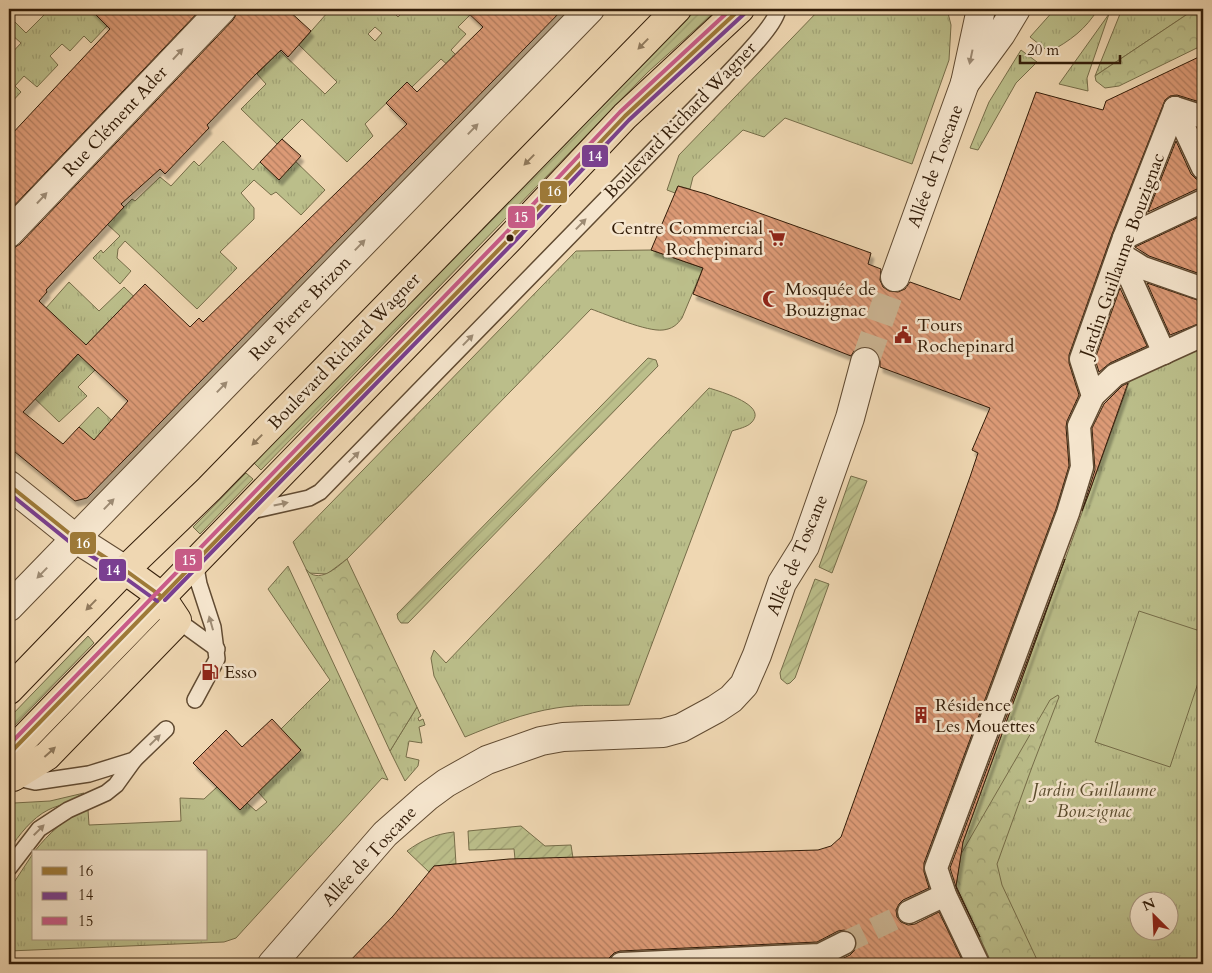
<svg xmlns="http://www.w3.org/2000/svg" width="1212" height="973" font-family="Cardo,serif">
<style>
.grass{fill:url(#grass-tufts);stroke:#766d49;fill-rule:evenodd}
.forest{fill:url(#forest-crowns);stroke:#766d49}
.garden{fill:url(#garden-furrows);stroke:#766d49}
.pitch{fill:#bbbe8a;stroke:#766d49}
.building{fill:url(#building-back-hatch);stroke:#321c08;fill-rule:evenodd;filter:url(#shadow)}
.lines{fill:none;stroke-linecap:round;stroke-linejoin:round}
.pedestrian-tunnel{stroke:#c9b290;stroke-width:22;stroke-dasharray:22 11;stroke-linecap:butt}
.minor-tunnel{stroke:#c9b290;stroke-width:28;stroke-dasharray:28 14;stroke-linecap:butt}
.service-casing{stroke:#614b32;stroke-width:18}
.pedestrian-casing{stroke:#614b32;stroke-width:25}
.minor-casing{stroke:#614b32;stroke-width:30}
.primary-casing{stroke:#321c08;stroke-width:30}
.service{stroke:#f5e5cd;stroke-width:15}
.pedestrian{stroke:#f5e5cd;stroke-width:22}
.minor{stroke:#f5e5cd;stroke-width:28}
.primary{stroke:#efd7b2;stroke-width:28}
.bus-1-casing{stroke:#f5e5cd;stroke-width:8}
.bus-2-casing{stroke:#f5e5cd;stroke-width:8}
.bus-3-casing{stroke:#f5e5cd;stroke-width:8}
.bus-1{stroke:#9e7a38;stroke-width:4}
.bus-2{stroke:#7a3f91;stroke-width:4}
.bus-3{stroke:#c95b89;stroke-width:4}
.oneway{fill:#907a5d}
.oneway2{fill:#9d8b74}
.bus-dot{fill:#321c08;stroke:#f5e5cd;stroke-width:2}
.labels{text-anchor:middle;stroke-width:5;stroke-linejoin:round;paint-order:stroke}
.street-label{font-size:18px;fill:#321c08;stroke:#f5e5cd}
.poi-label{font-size:18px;fill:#321c08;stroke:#f5e5cd;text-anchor:start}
.park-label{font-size:18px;font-style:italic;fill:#5b4d2f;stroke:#f5e5cd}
.line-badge{stroke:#f5e5cd;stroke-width:2}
.badge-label{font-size:14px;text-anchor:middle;font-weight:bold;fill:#fff}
</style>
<defs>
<pattern id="grass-tufts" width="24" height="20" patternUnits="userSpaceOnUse" patternTransform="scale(1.25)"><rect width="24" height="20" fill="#bbbe8a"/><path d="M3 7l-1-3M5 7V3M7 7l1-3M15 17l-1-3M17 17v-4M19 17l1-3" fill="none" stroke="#a1a376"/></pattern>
<pattern id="forest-crowns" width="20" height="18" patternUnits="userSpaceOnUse" patternTransform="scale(1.25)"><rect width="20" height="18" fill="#bbbe8a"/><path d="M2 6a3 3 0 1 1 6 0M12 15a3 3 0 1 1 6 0" fill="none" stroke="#a1a376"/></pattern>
<pattern id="garden-furrows" width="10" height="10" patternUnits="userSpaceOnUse" patternTransform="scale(1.25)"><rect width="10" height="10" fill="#bbbe8a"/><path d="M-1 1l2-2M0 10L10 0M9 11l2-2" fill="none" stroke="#a1a376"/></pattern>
<pattern id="building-back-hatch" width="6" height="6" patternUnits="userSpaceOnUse" patternTransform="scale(1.25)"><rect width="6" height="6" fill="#dc9a76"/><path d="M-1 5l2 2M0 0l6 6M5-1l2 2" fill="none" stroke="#b37d5f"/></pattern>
<filter id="shadow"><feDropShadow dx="3" dy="5.5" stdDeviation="1" flood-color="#0004"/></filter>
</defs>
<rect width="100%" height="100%" fill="#efd7b2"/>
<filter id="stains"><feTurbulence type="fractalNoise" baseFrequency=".004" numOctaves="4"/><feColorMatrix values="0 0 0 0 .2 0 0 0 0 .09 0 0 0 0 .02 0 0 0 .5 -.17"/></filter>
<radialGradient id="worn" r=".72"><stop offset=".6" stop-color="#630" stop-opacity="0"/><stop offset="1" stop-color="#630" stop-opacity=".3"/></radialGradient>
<g class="grass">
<path d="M9 9H17L10 17 26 33 44 15 39 9H106L107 26 91 43 84 36 70 51 62 44 50 56 58 65 37 87 24 76 15 86 21 92 9 105V64L11 62 9 56 21 43 12 35 9 38Z"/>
<path d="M329 9H394L392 11 398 17 406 9H476L458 27 466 34 451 50 459 58 450 67 441 59 412 87 407 83 365 124 373 136 347 162 302 119 277 144 241 109 266 84 257 74 280 51 325 94 337 82 299 45 328 12ZM375 27 382 33 375 41 368 34Z"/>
<path d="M820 9H947L951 25 949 60 912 164 785 118 764 137 743 130 693 177 690 189 678 186 675 193 667 190 679 155Z"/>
<path d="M1055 9H1098C1086 29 1070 41 1049 52L1030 37Z"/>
<path d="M1122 9H1195L1095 76Z"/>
<path d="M1109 14 1087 78 1088 91 1059 84Z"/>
<path d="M1021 50 1037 62 1016 83 978 150 970 148 989 102Z"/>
<path d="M223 141 253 170 260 162 289 155 325 190 301 215 276 192 271 195 254 180 241 193 254 208V219L220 252 237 268 197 309 125 241 118 249 117 258 131 271 120 284 93 258 101 250 103 253 120 236 107 224 132 199 135 201 160 177 171 186 194 161 199 166Z"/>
<path d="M651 250 703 268 682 318C677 325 672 329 663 330 647 332 608 315 591 309L347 559 327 574 308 573 293 542 576 251Z"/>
<path d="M69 282 99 311 124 287 150 312 109 321 86 345 103 362 78 387 87 396 59 422 28 392 21 398 9 386V348L22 334 62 372 85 346 46 308Z"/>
<path d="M1203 346V964H992L956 886 963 842 1131 377ZM1140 900H1170V930H1140Z"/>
<path d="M709 388C718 391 770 405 751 423 747 427 738 429 732 431L629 705C605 706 580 704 556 708 524 713 494 725 465 737L434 676 431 658 434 650 446 663Z"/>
<path d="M98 407 138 446 119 465 79 427Z"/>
<path d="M288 566 388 780 382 778 236 938 224 942 9 951V890L34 852V939H206V852H34C50 832 63 820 86 810H88L89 825 181 821 180 798 204 799 217 787 240 810 247 803 256 811 267 802 258 792 301 750 281 729 330 680 268 589Z"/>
<path d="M417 707 421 716 418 718 419 721 423 719 425 725 419 727 422 743 409 741 406 757 419 760 418 766 405 781 390 751Z"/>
<path d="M84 793C77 803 59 804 48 810 32 818 19 835 9 850V808L14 803 50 801Z"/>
</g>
<g class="forest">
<path d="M1195 9H1203V45L1119 86 1105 88 1096 81 1095 76Z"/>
<path d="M347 559 417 707 390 751 306 569C318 585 336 568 347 559Z"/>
<path d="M1058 695 1059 697 1032 767 997 864 1002 885 1039 964H992L956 886 961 854 1050 700Z"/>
</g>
<g class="garden">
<path d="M697 9H718L648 72 261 470 254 463Z"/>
<path d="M648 358 656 360 658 366 408 623H401L398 619 397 614Z"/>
<path d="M246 473 253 479 200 534 193 527Z"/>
<path d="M851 476 867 481 832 573 819 567Z"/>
<path d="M815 579 829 584 795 678 790 683 787 684 781 679 780 673Z"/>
<path d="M88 636 94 643 9 731V718Z"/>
<path d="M521 826 545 846 571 845 573 858 515 859 514 849 469 850 468 831Z"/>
<path d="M454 832 456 864 434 866 429 872 407 851C422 840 435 834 454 832Z"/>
</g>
<path class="pitch" d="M1139 611 1203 632V668L1170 767 1095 742Z"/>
<g class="building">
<path d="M90 9H201L9 211V137L110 29Z"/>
<path d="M237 9H287L311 31 288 57 281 50 256 74 207 125 209 128 165 174 160 169 121 204 124 207 46 290 47 292 39 301 86 345 145 284 190 327 199 318 203 322 407 124 386 103 407 82 417 92 483 27 464 9H563L87 498 75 501 9 447V248H14L20 244 233 20 237 13ZM78 354 128 401 94 440 79 427 63 444 23 412Z"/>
<path d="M1203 55V103L1177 95 1170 96 1165 100 1112 234 1069 355V363L1079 395 1067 421 1066 427 1069 466 1056 509 924 863V872L929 888 903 900 899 904 896 910 897 917 901 922 908 925 915 924 939 912 964 964H831L850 955 855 950 857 943 855 937 851 932 844 930 838 931 817 942 620 951 614 953 609 958 608 964H347L393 916 434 866 509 859 818 850 831 846 841 837 970 477 978 453 972 450 990 408 880 367V358L876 351 870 347H860L854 351 851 356 693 294 703 268 651 250 678 186 706 194 871 253 868 264 881 269 880 280 883 287 889 291 898 292 905 289 910 282 960 300 1036 92 1103 110 1106 101Z"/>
<path d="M282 139 301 156 279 180 260 162Z"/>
<path d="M1176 141 1191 174 1196 179 1203 181V188L1197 189 1148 212Z"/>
<path d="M1203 215V275L1149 256 1135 247Z"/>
<path d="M1147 283 1203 302V322L1170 335Z"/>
<path d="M1120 288 1147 346 1110 363 1099 372 1095 359Z"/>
<path d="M1128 383 1089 493 1082 511 1095 470 1092 428 1104 404 1122 386Z"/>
<path d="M1065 559 963 842 956 886 980 937 957 890 950 868Z"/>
<path d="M272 719 301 750 240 810 193 763 226 730 242 747Z"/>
</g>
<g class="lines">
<path class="pedestrian-tunnel" d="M844 943 909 912"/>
<path class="minor-tunnel" d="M865 362 895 277"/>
<g class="service-casing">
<g id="service">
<path d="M247 512 309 498 320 492 723 79C736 64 776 26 778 9"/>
<path d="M177 620 217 649"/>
<path d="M195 700 217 659 213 627 199 584 197 573 199 560"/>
<path d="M13 777 35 782 89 774 134 760 166 729"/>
<path d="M9 868 39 829 68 810 106 793 116 785 134 760"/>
</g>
</g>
<g class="pedestrian-casing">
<g id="pedestrian">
<path d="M1175 108 1203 168"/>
<path d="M1175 108 1203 117"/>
<path d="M1124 238 1203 201"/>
<path d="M1119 253 1164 353"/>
<path d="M1119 253 1143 268 1203 289"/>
<path d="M1093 396 1115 375 1203 335"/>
<path d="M909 912 945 895"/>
<path d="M621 964 820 955 844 943"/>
<path d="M978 964 945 895 936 868 1068 513 1082 467 1079 426 1093 396 1081 359 1124 238 1175 108"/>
</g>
</g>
<g class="minor-casing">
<g id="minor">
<path d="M981 9 965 83 1001 34 1016 9"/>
<path d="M9 233 222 9"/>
<path d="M895 277 965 83"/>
<path d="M9 485 75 538 125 570"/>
<path d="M9 607 590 9"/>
<path d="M272 964 385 834 427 797 446 783 487 760 541 741 563 737 663 733 681 728 716 709 731 699 744 685 757 655 782 583 805 546 850 418 865 362"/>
</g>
</g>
<g class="primary-casing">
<g id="primary">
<path d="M9 690 125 570 209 489 677 9"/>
<path d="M9 754 510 238 625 116 740 9"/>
<path d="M9 776 13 777 47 756 173 626 177 620 161 596 125 570"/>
</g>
</g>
<use href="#service" class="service"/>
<use href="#pedestrian" class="pedestrian"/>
<use href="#minor" class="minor"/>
<use href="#primary" class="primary"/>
<g class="bus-1-casing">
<g id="bus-1">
<path d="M9 485 75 538 125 570 161 596"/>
<path d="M9 754 510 238 625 116 740 9"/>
</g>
</g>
<g class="bus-2-casing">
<g id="bus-2">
<path d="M9 493 71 543 121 575 157 601"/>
<path d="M165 600 514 242 629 120 744 14"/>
</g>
</g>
<g class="bus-3-casing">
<path id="bus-3" d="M9 745 505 234 620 112 731 9"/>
</g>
<use href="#bus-1" class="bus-1"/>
<use href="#bus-2" class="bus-2"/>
<use href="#bus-3" class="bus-3"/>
</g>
<defs><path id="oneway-solid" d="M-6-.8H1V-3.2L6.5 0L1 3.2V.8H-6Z" transform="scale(1.25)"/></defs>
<g class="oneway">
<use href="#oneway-solid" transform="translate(643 44) rotate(134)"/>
<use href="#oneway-solid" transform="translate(529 160) rotate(134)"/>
<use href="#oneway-solid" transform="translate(257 440) rotate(134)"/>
<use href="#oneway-solid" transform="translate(91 605) rotate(134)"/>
<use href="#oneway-solid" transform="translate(50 752) rotate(-42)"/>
</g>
<g class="oneway2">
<use href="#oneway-solid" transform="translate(178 54) rotate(-47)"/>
<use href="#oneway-solid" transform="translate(971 57) rotate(102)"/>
<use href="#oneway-solid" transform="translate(473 129) rotate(-46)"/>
<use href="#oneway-solid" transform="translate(42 198) rotate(-47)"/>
<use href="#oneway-solid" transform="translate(581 224) rotate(-46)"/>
<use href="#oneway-solid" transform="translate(360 245) rotate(-46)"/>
<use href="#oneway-solid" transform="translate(468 340) rotate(-46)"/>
<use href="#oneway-solid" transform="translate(222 387) rotate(-46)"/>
<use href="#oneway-solid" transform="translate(354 457) rotate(-46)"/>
<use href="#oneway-solid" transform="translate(109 504) rotate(-46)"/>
<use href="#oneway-solid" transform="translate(281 504) rotate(-12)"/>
<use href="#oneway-solid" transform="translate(42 573) rotate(134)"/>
<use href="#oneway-solid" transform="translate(211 623) rotate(-106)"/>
<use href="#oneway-solid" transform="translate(155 740) rotate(-44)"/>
<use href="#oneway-solid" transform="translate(39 830) rotate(-45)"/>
</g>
<defs>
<g id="supermarket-bare" transform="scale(1.35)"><path d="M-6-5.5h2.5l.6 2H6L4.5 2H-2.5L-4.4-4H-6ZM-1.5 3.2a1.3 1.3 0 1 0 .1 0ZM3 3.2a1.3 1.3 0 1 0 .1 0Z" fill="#8f2418" stroke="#f5e5cd" stroke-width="2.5" paint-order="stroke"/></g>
<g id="mosque-bare" transform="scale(1.35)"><path d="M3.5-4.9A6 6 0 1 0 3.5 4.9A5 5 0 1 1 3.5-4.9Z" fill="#8f2418" stroke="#f5e5cd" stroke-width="2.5" paint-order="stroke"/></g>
<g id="civic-bare" transform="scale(1.35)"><path d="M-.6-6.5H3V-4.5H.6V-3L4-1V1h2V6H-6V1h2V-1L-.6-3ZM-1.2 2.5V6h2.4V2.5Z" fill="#8f2418" stroke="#f5e5cd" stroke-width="2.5" paint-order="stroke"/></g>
<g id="fuel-bare" transform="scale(1.35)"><path d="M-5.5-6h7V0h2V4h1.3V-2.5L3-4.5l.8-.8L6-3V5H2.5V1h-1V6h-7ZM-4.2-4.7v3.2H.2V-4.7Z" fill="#8f2418" stroke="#f5e5cd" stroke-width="2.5" paint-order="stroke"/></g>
<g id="building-bare" transform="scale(1.35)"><path d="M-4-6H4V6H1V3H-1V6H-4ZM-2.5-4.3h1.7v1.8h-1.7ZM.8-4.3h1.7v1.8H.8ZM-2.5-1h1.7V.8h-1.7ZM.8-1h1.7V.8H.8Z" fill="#8f2418" stroke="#f5e5cd" stroke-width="2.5" paint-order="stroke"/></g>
</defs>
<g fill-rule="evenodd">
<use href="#supermarket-bare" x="777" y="238"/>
<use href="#mosque-bare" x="771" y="299"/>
<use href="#civic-bare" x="903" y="335"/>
<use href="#fuel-bare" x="210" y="672"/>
<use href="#building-bare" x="921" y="715"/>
</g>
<circle class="bus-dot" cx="510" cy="238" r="4.5"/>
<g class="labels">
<g class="street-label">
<text transform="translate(680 120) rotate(-46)" y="6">Boulevard Richard Wagner</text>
<text transform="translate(115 121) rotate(-47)" y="6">Rue Clément Ader</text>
<text transform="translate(935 166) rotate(-70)" y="6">Allée de Toscane</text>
<text transform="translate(1122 255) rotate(-70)" y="6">Jardin Guillaume Bouzignac</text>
<text transform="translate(300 308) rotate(-46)" y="6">Rue Pierre Brizon</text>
<text transform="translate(344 351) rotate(-46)" y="6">Boulevard Richard Wagner</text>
<text transform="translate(797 555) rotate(-67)" y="6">Allée de Toscane</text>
<text transform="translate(369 856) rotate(-47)" y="6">Allée de Toscane</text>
</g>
<g class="poi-label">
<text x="763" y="234" text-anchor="end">Centre Commercial<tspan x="763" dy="21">Rochepinard</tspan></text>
<text x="785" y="295">Mosquée de<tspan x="785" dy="21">Bouzignac</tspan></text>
<text x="917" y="331">Tours<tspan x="917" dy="21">Rochepinard</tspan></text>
<text x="224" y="678">Esso</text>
<text x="935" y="711">Résidence<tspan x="935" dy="21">Les Mouettes</tspan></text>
</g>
<g class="park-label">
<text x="1094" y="796">Jardin Guillaume<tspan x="1094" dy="21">Bouzignac</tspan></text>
</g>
</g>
<g class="line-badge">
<rect x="581" y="144" width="28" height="24" rx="5" fill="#7a3f91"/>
<rect x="539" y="180" width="29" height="24" rx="5" fill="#9e7a38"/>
<rect x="507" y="205" width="29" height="24" rx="5" fill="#c95b89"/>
<rect x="69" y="531" width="28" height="24" rx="5" fill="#9e7a38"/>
<rect x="174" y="548" width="29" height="24" rx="5" fill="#c95b89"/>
<rect x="98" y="558" width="29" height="24" rx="5" fill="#7a3f91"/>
</g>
<g class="badge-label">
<text x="595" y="161">14</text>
<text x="554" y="196">16</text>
<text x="521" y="222">15</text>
<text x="83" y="548">16</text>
<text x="189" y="565">15</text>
<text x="113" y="575">14</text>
</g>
<rect width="1212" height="973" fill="none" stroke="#efd7b2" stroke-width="30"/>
<rect x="10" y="10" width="1192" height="953" fill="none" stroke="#321c08" stroke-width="2.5"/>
<rect x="15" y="15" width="1182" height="943" fill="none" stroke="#321c08"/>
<rect x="32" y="850" width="175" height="90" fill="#f5e5cd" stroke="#a7957e"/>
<rect x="42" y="867" width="25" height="8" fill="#9e7a38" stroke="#a7957e"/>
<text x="78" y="876" font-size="15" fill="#321c08">16</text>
<rect x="42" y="892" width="25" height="8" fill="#7a3f91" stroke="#a7957e"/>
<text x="78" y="900" font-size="15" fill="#321c08">14</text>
<rect x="42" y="917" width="25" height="8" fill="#c95b89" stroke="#a7957e"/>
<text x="78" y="926" font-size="15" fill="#321c08">15</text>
<g transform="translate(1154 916) rotate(336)"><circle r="24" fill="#f5e5cd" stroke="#a7957e"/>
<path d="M0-4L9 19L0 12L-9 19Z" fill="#8f2418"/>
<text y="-8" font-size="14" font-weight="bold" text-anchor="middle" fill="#321c08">N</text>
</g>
<path d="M1020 55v8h100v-8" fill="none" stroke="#321c08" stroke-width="2.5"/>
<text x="1027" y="55" font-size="15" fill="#321c08" stroke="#f5e5cd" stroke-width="4" paint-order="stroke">20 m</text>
<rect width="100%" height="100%" filter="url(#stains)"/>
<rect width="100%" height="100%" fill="url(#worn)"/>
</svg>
